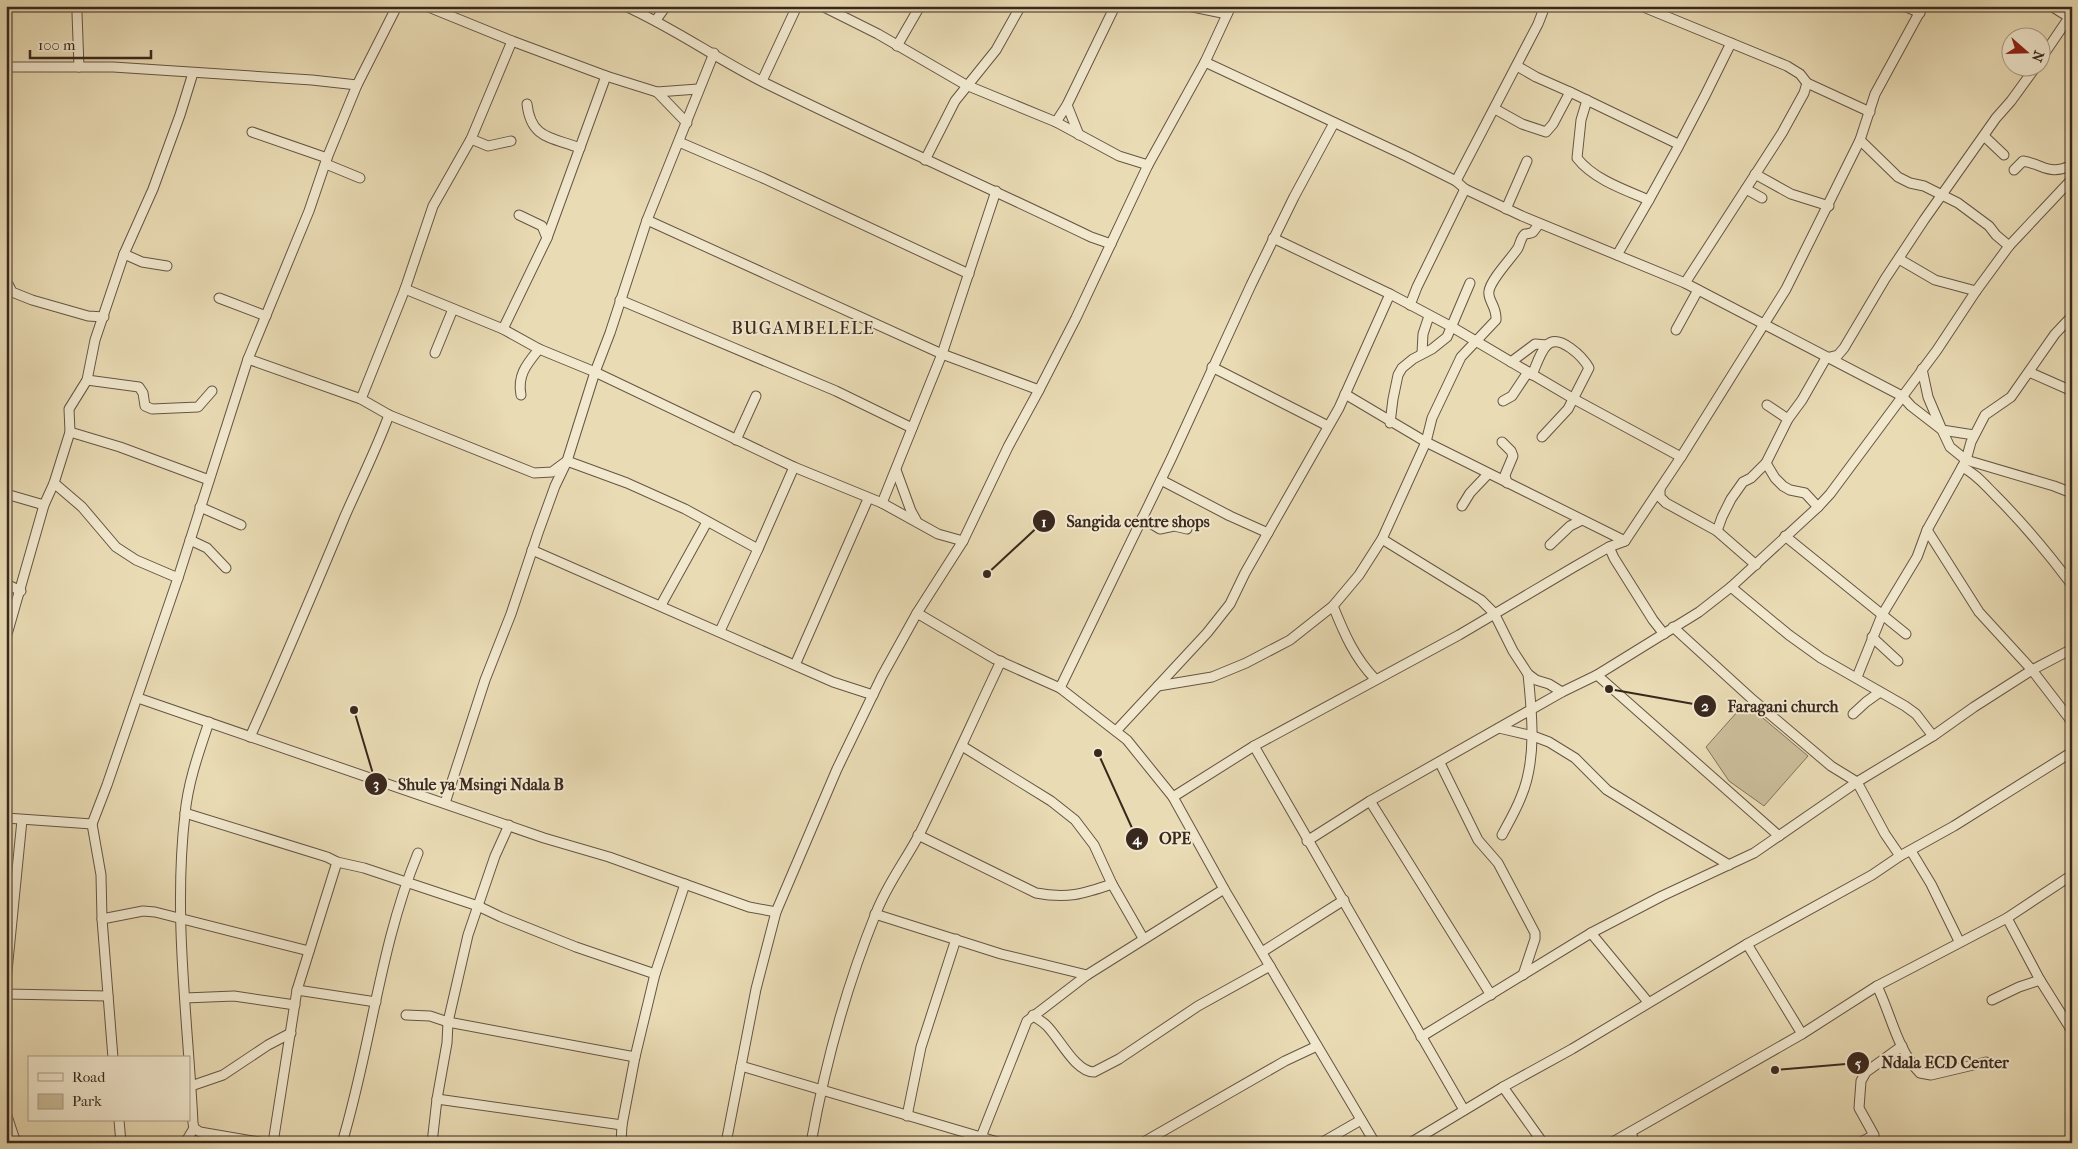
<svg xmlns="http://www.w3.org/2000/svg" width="2078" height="1149" font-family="'IM FELL French Canon',serif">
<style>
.green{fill:#cbbd9a;stroke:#82725c}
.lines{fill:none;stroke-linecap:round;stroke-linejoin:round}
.minor-casing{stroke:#655544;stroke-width:11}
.minor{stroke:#f1e8ce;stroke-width:9}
.labels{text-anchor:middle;stroke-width:4;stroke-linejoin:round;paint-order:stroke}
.quarter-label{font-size:18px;letter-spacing:1px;fill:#39281e;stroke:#f1e8ce}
.leader{fill:none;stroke:#39281e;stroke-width:2}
.callout-dot{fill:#39281e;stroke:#f1e8ce;stroke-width:2}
.mark-label{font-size:15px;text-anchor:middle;font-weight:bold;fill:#fff}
.callout-label{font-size:16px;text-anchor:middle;font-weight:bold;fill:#39281e;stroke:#f1e8ce;stroke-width:4;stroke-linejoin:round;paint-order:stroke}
</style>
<rect width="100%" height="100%" fill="#e9dbb4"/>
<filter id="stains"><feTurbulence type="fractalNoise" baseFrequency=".004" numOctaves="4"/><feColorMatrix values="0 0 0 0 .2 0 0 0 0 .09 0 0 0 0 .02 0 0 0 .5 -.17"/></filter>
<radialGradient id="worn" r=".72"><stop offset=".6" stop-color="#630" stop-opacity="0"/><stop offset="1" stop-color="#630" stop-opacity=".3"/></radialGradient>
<path class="green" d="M1745 703 1808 756 1764 806 1729 781 1706 747Z"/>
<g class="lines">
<g class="minor-casing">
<g id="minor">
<path d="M426 6 512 41 606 76 657 92 698 89"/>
<path d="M625 6C674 28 717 59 765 83 873 136 983 185 1091 237L1111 244"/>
<path d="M822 6 878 34 966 85 1056 122 1119 156 1148 165"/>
<path d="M1188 6 1227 14"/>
<path d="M1641 6 1787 66 1800 74 1807 83 1870 112"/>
<path d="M1904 6 1920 13"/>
<path d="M2051 6 2072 19"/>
<path d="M77 13 79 67"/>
<path d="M656 20 666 6"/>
<path d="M897 46 920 6"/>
<path d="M2040 60 2072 13"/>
<path d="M1205 62 1406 156 1456 181 1465 189 1522 216 1685 283 1902 396 1911 406 1942 430 1950 447 1966 460 2054 486 2072 493"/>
<path d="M1517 66 1536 77 1570 92 1678 144"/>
<path d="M6 67H113L312 80 357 85"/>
<path d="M606 76 547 238 503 329 539 349 595 372 794 467 882 503 938 534 963 541"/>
<path d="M762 81 797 6"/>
<path d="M657 92 687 123"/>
<path d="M1587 100 1581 120 1577 158C1593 179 1625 190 1649 200"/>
<path d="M527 104C531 139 551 137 580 148"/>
<path d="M1067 105 1079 135"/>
<path d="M1495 109 1522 124 1546 132 1553 124 1570 92"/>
<path d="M1056 122 1067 105 1115 6"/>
<path d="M252 132 327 158"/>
<path d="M1984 136 2004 155"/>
<path d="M471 139 488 146 511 141"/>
<path d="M1860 140 1898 177 1910 183 1924 186 1958 203 1989 226 1996 235 2009 246"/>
<path d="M679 142 763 178 969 274"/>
<path d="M925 160 955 101 996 50 1019 9 1013 6"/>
<path d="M326 164 360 178"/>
<path d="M2014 170 2023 161C2045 165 2049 176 2072 165"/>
<path d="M1755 174 1791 194 1829 206"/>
<path d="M1456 181 1538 24 1545 6"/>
<path d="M1746 189 1762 198"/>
<path d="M1506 209 1527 161"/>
<path d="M519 215 542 226 547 238"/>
<path d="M647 220 942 354 1039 390"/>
<path d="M1273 238 1390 294 1452 327 1574 399 1681 457"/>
<path d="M124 254 142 262 167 266"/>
<path d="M1617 255C1658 186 1696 116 1731 43"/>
<path d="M1899 259 1935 280 1976 291"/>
<path d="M1685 283 1782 133 1804 93 1807 83"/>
<path d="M8 284 12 292 32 300 88 316 104 317"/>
<path d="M405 289 503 329"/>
<path d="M219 298 266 316"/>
<path d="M620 300 836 391 912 428"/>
<path d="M1410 305 1417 287 1465 189"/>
<path d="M1676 330 1698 290"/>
<path d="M435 353 453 309"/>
<path d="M1422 353 1423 334 1429 316"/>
<path d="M248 359 361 399 389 415 534 473 552 472 567 461 627 483 685 509 758 549 794 467"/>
<path d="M1511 362 1535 344 1547 345"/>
<path d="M1212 367 1328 426"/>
<path d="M1922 369 1928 397 1942 430 1974 435"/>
<path d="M2029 372 2072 391"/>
<path d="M1532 375C1536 366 1540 352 1547 345 1559 333 1583 357 1589 368L1568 409 1542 437"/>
<path d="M87 380 139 387 143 393 145 406 152 409 198 407 212 391"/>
<path d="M1345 394 1426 442 1625 541"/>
<path d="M521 395C517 375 527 364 539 349"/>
<path d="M361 399 405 289 433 206 471 139 512 41"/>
<path d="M1503 401 1512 396 1528 372"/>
<path d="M1767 405 1788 419"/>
<path d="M1390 423 1393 399 1398 375 1402 368 1413 359 1432 349 1447 337 1470 283"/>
<path d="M70 432 120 447 209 480"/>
<path d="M736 440 756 396"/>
<path d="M1502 442 1511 451 1513 456 1505 475 1507 483"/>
<path d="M1766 463 1775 478 1783 486 1790 490 1805 493 1818 507"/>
<path d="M1962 467C1975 473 1984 484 1994 494 2023 523 2048 553 2072 585"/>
<path d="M896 470 911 511 916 520"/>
<path d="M1161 480 1230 516 1268 533"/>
<path d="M54 483 82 507 116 547 136 560 178 578"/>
<path d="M1660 489V497L1666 503 1717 531 1756 565"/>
<path d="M6 494 44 505"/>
<path d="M882 503 942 354 996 191"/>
<path d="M1462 506 1470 493 1488 474"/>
<path d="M200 507 241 525"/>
<path d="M1142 518 1160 529 1174 526 1187 529"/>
<path d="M1927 530 1979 612 2032 670 2072 722"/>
<path d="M1717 531 1722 517 1731 499 1743 482 1751 478 1766 463 1788 419 1802 400 1826 358 1838 355 1844 348 1885 279 1924 220 1996 118 2011 101 2035 68"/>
<path d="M1785 536 1906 634"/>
<path d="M1382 539 1481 600 1494 613 1513 651 1528 674 1536 680 1549 684 1562 692"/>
<path d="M190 540 207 548 226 568"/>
<path d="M1550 545 1570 526 1582 520"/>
<path d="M1609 547 1614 558 1653 620 1664 634"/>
<path d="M532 550 833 682 873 695"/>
<path d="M6 584 21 591"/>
<path d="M1731 587 1789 635 1821 658 1905 706 1916 714 1933 736"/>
<path d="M661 605 707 522"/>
<path d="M1333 606C1344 633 1354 657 1375 679"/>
<path d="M917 613 995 659 1060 688 1127 740 1173 797 1224 889 1375 1143"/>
<path d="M1673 627 1753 700 1831 766 1857 782 1885 834 1900 856 1954 826 2072 752"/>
<path d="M720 631 758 549"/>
<path d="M1872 637 1898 661"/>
<path d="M6 638 44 505 54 483 70 432 69 409 87 380 95 340 124 254 153 189 180 115 193 73"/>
<path d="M795 665 868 499"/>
<path d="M1597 675 1779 836"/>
<path d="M1857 677 1882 615 1917 557 1927 530 1966 460 1971 442 1985 415 2011 397 2055 334 2072 316"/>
<path d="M1158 686 1212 677 1246 663 1290 640 1333 606 1359 575 1382 539 1426 442 1432 418 1461 357 1496 320C1497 306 1487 300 1489 291 1491 279 1511 259 1518 248 1520 244 1521 237 1525 234 1527 234 1532 233 1533 232L1539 224"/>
<path d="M1060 688 1171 459 1251 285 1294 197 1334 123"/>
<path d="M138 698 544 838 609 857 749 907 776 912"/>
<path d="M1853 714 1866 702 1880 692"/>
<path d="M209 722C199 752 188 782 185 814 173 917 188 1020 193 1123L194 1128 200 1132 265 1143"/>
<path d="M1499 728 1533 736 1549 742 1575 758 1607 790 1729 865"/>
<path d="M1116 731 1207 633 1230 604 1245 573 1339 408 1390 294"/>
<path d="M250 737C283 664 314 590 345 516 360 482 376 450 389 415"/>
<path d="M962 746 1051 801 1075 820 1094 845 1112 884 1143 938"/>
<path d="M1254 746 1464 1110"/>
<path d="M1440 763 1478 840 1498 863 1535 933V939L1523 975"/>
<path d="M1173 797 1254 746 1459 635 1574 567 1609 547 1625 541 1681 457 1786 289 1860 140 1875 94 1923 6"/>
<path d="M1370 801 1491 995"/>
<path d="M445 803 485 680 511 614 538 533 555 486 567 461 595 372 610 333 647 220 714 53"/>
<path d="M185 813 327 857 337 862 364 868 478 906 501 917 576 947 655 974"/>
<path d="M6 818 92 824"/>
<path d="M918 835 1036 893C1067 899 1083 894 1112 884"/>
<path d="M1502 835C1509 822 1516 810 1521 797 1537 760 1532 713 1528 674"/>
<path d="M1307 841 1370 801 1562 692 1597 675 1699 612 1731 587 1818 507 1830 494 1937 350 1976 291 2009 246 2072 179"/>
<path d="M1911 851 1931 884 1959 941"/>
<path d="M875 914 1001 954 1087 975"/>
<path d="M2007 918 2040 980 2072 1031"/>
<path d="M102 919 143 911 155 912 309 951"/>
<path d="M1591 933 1648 1002"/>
<path d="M1747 944 1872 875 1900 856"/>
<path d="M1262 952 1344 900"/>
<path d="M6 981 22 820"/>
<path d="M1877 986C1891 1014 1897 1050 1920 1073L1931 1075 1986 1062"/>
<path d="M297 990 376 1002"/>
<path d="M6 994 108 996"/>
<path d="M185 998 234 996 295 1005"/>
<path d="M1992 1000 2019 987 2040 980"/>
<path d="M406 1015 430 1016 448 1022 635 1057"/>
<path d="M1033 1015C1037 1019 1042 1021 1046 1025 1059 1037 1075 1072 1094 1072L1119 1059 1198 1006 1270 966"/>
<path d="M1421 1037 1591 933 1662 896 1754 853 1857 782 1933 736 1974 707 2032 670 2072 649"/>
<path d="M113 1058 102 919 101 875 92 824 107 785 178 578 248 359 309 211 327 158 357 85 397 6"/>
<path d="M741 1066 1001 1143"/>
<path d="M191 1086 223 1075 268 1045 291 1033"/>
<path d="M1503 1087 1543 1143"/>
<path d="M437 1099 622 1125"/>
<path d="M6 1113 16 1143"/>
<path d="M907 1116 921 1047 956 939"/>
<path d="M119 1120 121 1143"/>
<path d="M1631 1133 1635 1143"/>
<path d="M981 1137 1027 1021 1087 975 1224 889"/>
<path d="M185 1143 194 1128"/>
<path d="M273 1143 297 990 337 862"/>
<path d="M342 1143C371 1047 380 945 418 853"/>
<path d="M432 1143 437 1099 447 1043 448 1022 468 935 495 856 509 825"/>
<path d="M621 1143 622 1125 635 1057 655 974 685 884"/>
<path d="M726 1143 756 989 776 912 837 769 882 676 917 613 963 541 1008 447 1039 390 1076 318 1148 165 1205 62 1231 6"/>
<path d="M811 1143C825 1065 846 987 876 913 887 884 906 860 920 833 948 776 974 718 1001 661"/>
<path d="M1142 1143 1285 1061 1317 1046"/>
<path d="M1321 1143 1361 1120"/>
<path d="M1410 1143 1503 1087 1572 1049 1747 944 1802 1034"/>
<path d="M1611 1143 1802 1034 1877 986 2007 918 2072 875"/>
<path d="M1859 1143 1874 1135 1859 1108 1861 1081 1866 1072 1902 1046"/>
</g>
</g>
<use href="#minor" class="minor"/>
</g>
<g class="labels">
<g class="quarter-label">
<text x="803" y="334">BUGAMBELELE</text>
</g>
</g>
<path class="leader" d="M987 574L1044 521M1609 689L1705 706M354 710L376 784M1098 753L1137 839M1775 1070L1858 1063"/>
<g class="callout-dot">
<circle cx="987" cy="574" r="5"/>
<circle cx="1609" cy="689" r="5"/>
<circle cx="354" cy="710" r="5"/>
<circle cx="1098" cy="753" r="5"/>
<circle cx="1775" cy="1070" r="5"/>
<circle cx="1044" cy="521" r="12"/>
<circle cx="1705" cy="706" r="12"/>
<circle cx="376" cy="784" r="12"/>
<circle cx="1137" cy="839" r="12"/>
<circle cx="1858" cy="1063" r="12"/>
</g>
<g class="mark-label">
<text x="1044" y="527">1</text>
<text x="1705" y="711">2</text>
<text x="376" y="789">3</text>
<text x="1137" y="844">4</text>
<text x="1858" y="1068">5</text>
</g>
<g class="callout-label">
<text x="1138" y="527">Sangida centre shops</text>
<text x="1783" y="712">Faragani church</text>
<text x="481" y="790">Shule ya Msingi Ndala B</text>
<text x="1175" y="844">OPE</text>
<text x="1945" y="1068">Ndala ECD Center</text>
</g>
<rect width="2078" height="1149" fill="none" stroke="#e9dbb4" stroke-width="25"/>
<rect x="8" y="8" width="2063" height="1134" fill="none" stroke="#39281e" stroke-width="2.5"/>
<rect x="12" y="12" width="2053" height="1124" fill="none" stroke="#39281e"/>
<rect x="28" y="1056" width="162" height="65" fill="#f1e8ce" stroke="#a79b88"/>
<rect x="38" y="1073" width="25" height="8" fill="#f1e8ce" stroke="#a79b88"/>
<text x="72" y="1082" font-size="15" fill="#39281e">Road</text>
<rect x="38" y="1094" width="25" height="15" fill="#cbbd9a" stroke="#a79b88"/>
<text x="72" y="1106" font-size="15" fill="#39281e">Park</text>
<g transform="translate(2026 52) rotate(110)"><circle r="24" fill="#f1e8ce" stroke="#a79b88"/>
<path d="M0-4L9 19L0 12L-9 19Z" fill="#8f2418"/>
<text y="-8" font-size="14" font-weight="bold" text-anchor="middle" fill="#39281e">N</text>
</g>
<path d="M30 50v8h121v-8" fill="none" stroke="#39281e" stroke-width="2.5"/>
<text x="38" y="50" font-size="15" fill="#39281e" stroke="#f1e8ce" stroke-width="4" paint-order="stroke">100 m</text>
<rect width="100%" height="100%" filter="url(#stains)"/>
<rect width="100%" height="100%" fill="url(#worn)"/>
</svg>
